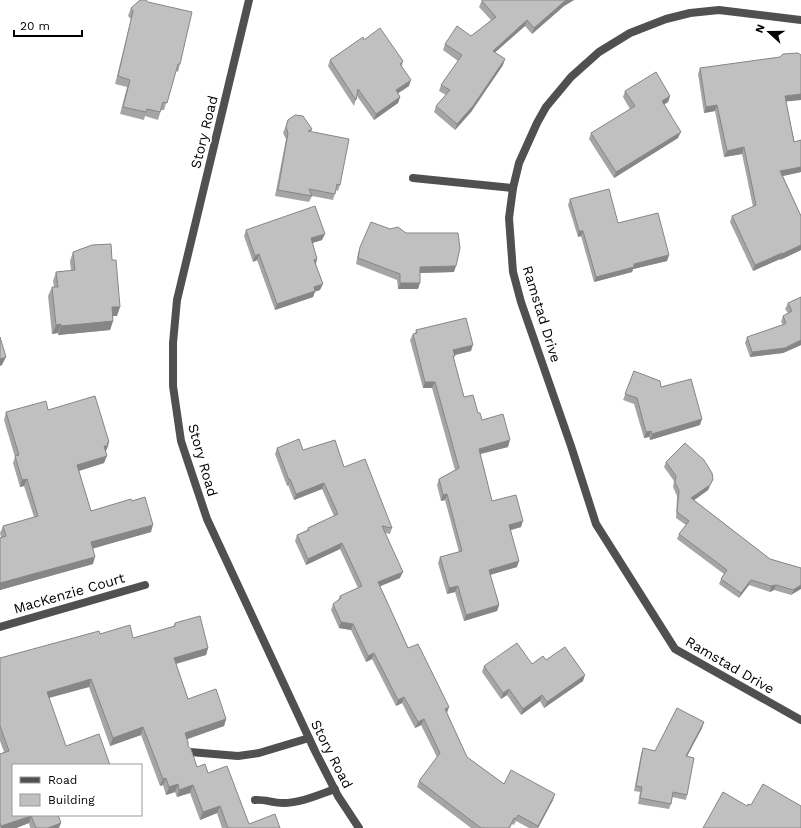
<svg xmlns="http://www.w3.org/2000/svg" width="801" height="828" font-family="'Work Sans',sans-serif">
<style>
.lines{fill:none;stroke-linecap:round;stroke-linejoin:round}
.service{stroke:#505050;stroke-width:8}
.minor{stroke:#505050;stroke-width:8}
.tertiary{stroke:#505050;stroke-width:8}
.wall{fill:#a5a5a5}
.shaded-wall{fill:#868686}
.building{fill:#c0c0c0;stroke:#868686}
.labels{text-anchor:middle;stroke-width:3.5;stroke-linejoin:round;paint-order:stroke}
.street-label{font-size:14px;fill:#000;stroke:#fff}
</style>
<rect width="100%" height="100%" fill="#fff"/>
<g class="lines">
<g class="service">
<path d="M190 752 238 756 259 753 309 738"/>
<path d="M255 800C264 799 273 803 283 803 301 803 318 795 335 789"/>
</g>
<g class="minor">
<path d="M801 20 719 10 690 13 666 19 630 33 599 52 571 77 546 107 537 123 519 163 513 188 509 218 513 272 521 302 571 446 596 524 675 649 801 720"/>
<path d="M413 178 513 188"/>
<path d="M0 627 145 585"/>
</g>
<path class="tertiary" d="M249 0 177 300 173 343V386L181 441 207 519 315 751 338 796 359 828"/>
</g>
<g class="wall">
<path d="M482 0H574L564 6 532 34 525 26 495 52 503 65 471 112 455 130 434 112 436 106 446 95 439 91 441 85 458 61 443 50 445 44 471 36 491 20 479 7Z"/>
<path d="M131 8 180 64 178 72 176 71 164 110H161L158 120 145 116 144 120 120 114 127 87 115 84 131 19 128 16Z"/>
<path d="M364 40 403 61 402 66 409 86 398 93 400 97 398 103 374 120 357 96 354 106 328 66 330 60Z"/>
<path d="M700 68 786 102 801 172 783 176 801 216V250L780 260V259L753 271 730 222 732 216 753 207 742 154 724 157 715 111 704 113 698 74Z"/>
<path d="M625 91 670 96 668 102 664 105 678 138 614 178 589 139 591 133 630 109 623 97Z"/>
<path d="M288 120 312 129 311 132 340 185 338 191 336 190 333 200 312 196 309 202 275 196 286 139 283 133Z"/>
<path d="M570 199 618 223 669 255 667 261 633 269 632 272 594 282 581 236 578 237 568 205Z"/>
<path d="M246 230 322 240 312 243 317 259 316 264 320 290 315 292 313 297 275 310 257 260 253 262 244 236Z"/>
<path d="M360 247 454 272 420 273 418 289H398L397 280 356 264 358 253Z"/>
<path d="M73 252 112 260 117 316H113V321L110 330 58 335V333L52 334 48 296 52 287H54L53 281 56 272 71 271 70 261Z"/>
<path d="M801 297V345L783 353 750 357 745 343 747 337 783 325 781 322 783 316 788 313 785 309 788 303Z"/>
<path d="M416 330 471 351 454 355V359L464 397 478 413 482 420 508 447 480 454 492 501 521 527 511 530 517 567 490 575 499 605 497 611 464 621 455 592 447 594 438 563 440 557 459 552 445 500 441 501 437 485 439 479 455 470 432 388H423L410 340 413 334H415Z"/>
<path d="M634 371 661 387 700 425 650 440 649 437 644 438 634 404 623 400Z"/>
<path d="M48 410 108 445 106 451 104 463 79 471 91 511 132 501 151 532 93 548V564L0 590V538L1 537 0 533 3 526 34 517 24 486 20 487 13 463 15 457 4 420 6 412Z"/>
<path d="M277 448 303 450 344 467 392 528 390 534 385 533 400 578 380 586 408 648 447 713 467 757 504 784 553 800 538 828H529L516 821 514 825 512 824 510 828H471L417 787 419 781 437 757 421 725 415 728 402 703 396 706 372 659 366 662 351 630 339 628 331 610 333 604 338 600 340 596 358 588 340 549 306 565 295 541 297 535 307 530 308 528 334 516 322 489 294 500 288 485 287 486 275 454Z"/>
<path d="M666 462 713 479 708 490 694 500 770 559 801 568 791 595 774 590 770 592 749 585 739 598 719 584 721 579 724 574 677 539 679 534 686 525 676 518 677 496 673 487 674 481 664 467Z"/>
<path d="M175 623 208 648 206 655 176 664 188 699 226 719 224 726 187 739 188 746 197 767 208 773 249 824 280 828H222L217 813 200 820 190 793 177 797 175 792 166 795 163 785 160 786 141 735 110 746 89 687 49 698 59 828H30L29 823 16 828H0V754L4 752 0 741V658L100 634 133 638 173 627Z"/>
<path d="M546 660 583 681 544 708 540 701 521 715 507 695 501 699 482 672 484 666 532 664Z"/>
<path d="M704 722 702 728 687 756V795L686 800 672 797 671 804 669 809 638 804 640 792 634 791 641 754 643 748 655 751Z"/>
</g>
<g class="shaded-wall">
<path d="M566 0H574L564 6 532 34 534 28Z"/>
<path d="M527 20 525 26 490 57 493 51Z"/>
<path d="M505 59 503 65 471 112 455 130 457 124Z"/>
<path d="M411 80 409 86 394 96 396 90Z"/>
<path d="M801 94V100L782 102 785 96Z"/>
<path d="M670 96 668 102 659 107 662 101Z"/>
<path d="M400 97 398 103 374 120 376 114Z"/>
<path d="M717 105 715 111 704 113 706 107Z"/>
<path d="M681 132 678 138 614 178 616 172Z"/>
<path d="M744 147 742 154 724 157 727 151Z"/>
<path d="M801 167V172L778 177 780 171Z"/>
<path d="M579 231H583L581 236 578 237Z"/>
<path d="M325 234 322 240 309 244 311 238Z"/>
<path d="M801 245V250L780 260 782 254Z"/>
<path d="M782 253 780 259 753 271 755 265Z"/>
<path d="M259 254 257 260 253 262 255 256Z"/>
<path d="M669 255 667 261 633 269 632 272 594 282 596 277 634 264Z"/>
<path d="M317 259 315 265 314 260Z"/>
<path d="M456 266 454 272 417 273 420 267Z"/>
<path d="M400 283H420L418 289H398Z"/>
<path d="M323 284 320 290 315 291 313 297 275 310 277 304 314 287Z"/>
<path d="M112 307H120L117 316H108Z"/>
<path d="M113 321 110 330 58 335 61 326Z"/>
<path d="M61 324 58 333 52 334 56 325Z"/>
<path d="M801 340V345L783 353 750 357 752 352Z"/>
<path d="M473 345 471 351 451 356 453 350Z"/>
<path d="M6 357 2 365 0 366V359Z"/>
<path d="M425 382H435L432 388H423Z"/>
<path d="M702 419 700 425 650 440 652 434Z"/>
<path d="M651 431 649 437 644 438 646 432Z"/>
<path d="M510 440 508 447 476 455 479 449Z"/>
<path d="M109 442 108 446 105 453 104 446 107 443Z"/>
<path d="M107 456 104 463 75 472 77 465Z"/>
<path d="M27 479 24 486 20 487 22 480Z"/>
<path d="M290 479 288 485 287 486 289 480Z"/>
<path d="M713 479 708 490 689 504 691 498Z"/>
<path d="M324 483 322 489 294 500 296 494Z"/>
<path d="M447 494 445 500 441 501 443 495Z"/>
<path d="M523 521 521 527 507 531 509 525Z"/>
<path d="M153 525 151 532 88 550 91 542Z"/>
<path d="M342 543 340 549 306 565 308 559Z"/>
<path d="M95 557 93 564 0 590V583Z"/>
<path d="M519 561 517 567 486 576 489 570Z"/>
<path d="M403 572 400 578 376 588 378 582Z"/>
<path d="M751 580 749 585 739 598 741 593Z"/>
<path d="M776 585 774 590 770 592 771 586Z"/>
<path d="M801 585V589L791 595 793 590Z"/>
<path d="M458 586 455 592 447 594 449 588Z"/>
<path d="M499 605 497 611 464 621 466 615Z"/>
<path d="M341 622 353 624 351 630 339 628Z"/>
<path d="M208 648 206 655 171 665 174 658Z"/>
<path d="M374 653 372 659 366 662 368 656Z"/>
<path d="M585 675 583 681 544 708 547 702Z"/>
<path d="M91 679 89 687 44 699 47 692Z"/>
<path d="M509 689 507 695 501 699 503 693Z"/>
<path d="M542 695 540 701 521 715 523 709Z"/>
<path d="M404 697 402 703 396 706 398 700Z"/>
<path d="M449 707 447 713 445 709Z"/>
<path d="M226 719 224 726 182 741 185 733Z"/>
<path d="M424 719 421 725 415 728 418 722Z"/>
<path d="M704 722 702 728 684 762 686 756Z"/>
<path d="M143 727 141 735 110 746 113 738Z"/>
<path d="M166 778 163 785 160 786 163 779Z"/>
<path d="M178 784 175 792 166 795 169 787Z"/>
<path d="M193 785 190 793 177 797 179 790Z"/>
<path d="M555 794 553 800 538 828H537Z"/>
<path d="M220 806 217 813 200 820 203 812Z"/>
<path d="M31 816 29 823 16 828H1V826Z"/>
<path d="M61 823 59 828H48Z"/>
</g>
<g class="building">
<path d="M140 0H146L148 2 192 12 180 64H178L167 103 163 102 160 112 147 109 146 112 123 107 130 80 118 76 133 11 131 8Z"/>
<path d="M482 0H566L534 28 527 20 493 51 505 59 473 106 457 124 436 106 450 90 441 85 462 55 445 44 457 26 471 36 496 17 482 1Z"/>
<path d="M380 28 403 61 400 64 411 80 396 90 400 97 376 114 358 89 356 100 330 60 363 37 364 40Z"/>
<path d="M798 53 801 55V94L785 96 794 142 801 140V167L780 171 801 216V245L782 254V253L755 265 732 216 756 205 744 147 727 151 717 105 706 107 700 68 780 57 783 54Z"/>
<path d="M656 72 670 96 662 101 681 132 616 172 591 133 635 106 625 91Z"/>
<path d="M295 115 303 116 312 129 308 131 349 139 340 185 337 184 335 194 309 189 312 196 278 190 288 133 286 127 288 120Z"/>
<path d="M609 189 618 223 658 213 669 255 634 264V267L596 277 583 231H579L570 199Z"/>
<path d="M315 206 325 234 311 238 317 259 314 260 323 284 314 287 315 291 277 304 259 254 255 256 246 230Z"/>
<path d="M371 222 390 229 398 227 406 233H458L460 248 456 266 420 267V283H400V274L358 258 360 247Z"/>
<path d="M111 244 112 260H116L120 307H112L113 321 61 326V324L56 325 52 287H58L56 272 75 270 73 252 92 245Z"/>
<path d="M801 297V340L785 348 752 352 747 337 785 324 786 323 783 316 792 311 788 303Z"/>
<path d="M466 318 473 345 453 350 455 356H453L464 397 473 395 478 413H480L482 420 503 414 510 440 479 449 492 501 516 495 523 521 509 525 519 561 489 570 499 605 466 615 458 586 449 588 440 557 462 551 447 494 443 495 439 479 459 468 435 382H425L413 334 417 333 416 330Z"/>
<path d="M0 337 6 357 0 359Z"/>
<path d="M634 371 660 381 661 387 691 379 702 419 652 434 651 431 646 432 637 398 625 394Z"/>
<path d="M95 396 109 442 107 443 108 446H104L107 456 77 465 91 511 131 499 132 501 145 497 153 525 91 542 95 557 0 583V538L6 536 3 526 38 516 27 479 22 480 15 456 19 455 6 412 46 401 48 410Z"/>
<path d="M299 439 303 450 335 440 344 467 365 459 392 528 382 526 403 572 378 582 408 648 418 644 449 707 445 709 467 757 504 784 511 770 555 794 538 826 518 815 516 819 514 818 509 828H481L419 781 440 753 424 719 418 722 404 697 398 700 374 653 368 656 353 624 341 622 333 604 341 598 340 596 362 586 342 543 308 559 297 535 309 530 308 528 338 514 324 483 296 494 290 479 289 480 277 448Z"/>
<path d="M685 443 704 460 712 473 713 479 710 485 691 498 770 559 801 568V585L793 590 776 585 771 586 751 580 741 593 721 579 727 570 679 534 689 521 677 512 679 491 675 482 676 476 666 462Z"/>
<path d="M200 616 208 648 174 658 188 699 216 689 226 719 185 733 188 742V746L191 749 197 767 205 764 208 773 227 766 249 824 275 814 280 828H228L220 806 203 812 193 785 179 790 178 784 169 787 166 778 163 779 143 727 113 738 91 679 47 692 66 746 99 734 110 765H13V815H58L61 823 48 828H36L31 816 1 826 0 823V754L9 751 0 726V658L99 631 100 634 130 625 133 638 175 626V623Z"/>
<path d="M517 643 532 664 543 656 546 660 565 647 585 675 547 702 542 695 523 709 509 689 503 693 484 666Z"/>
<path d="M677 708 704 722 686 756 694 758 687 795 673 792 671 804 640 798 642 787 636 786 643 748 655 751Z"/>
<path d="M763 784 801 806V828H703L723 792 747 806 748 804 751 805Z"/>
</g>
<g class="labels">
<g class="street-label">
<text transform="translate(204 132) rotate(-76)" y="5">Story Road</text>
<text transform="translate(542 314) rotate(73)" y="5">Ramstad Drive</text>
<text transform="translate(203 460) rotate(74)" y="5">Story Road</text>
<text transform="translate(69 593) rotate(-16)" y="5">MacKenzie Court</text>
<text transform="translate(730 665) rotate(30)" y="5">Ramstad Drive</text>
<text transform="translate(332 754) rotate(63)" y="5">Story Road</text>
</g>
</g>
<rect x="12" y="764" width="130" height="52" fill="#ffffff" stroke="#999999"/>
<rect x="20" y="777" width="20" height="6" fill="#505050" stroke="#999999"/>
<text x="48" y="784" font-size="12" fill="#000000">Road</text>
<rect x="20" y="794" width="20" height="12" fill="#c0c0c0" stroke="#999999"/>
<text x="48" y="804" font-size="12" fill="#000000">Building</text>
<g transform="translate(769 32) rotate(291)" stroke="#ffffff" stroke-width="3" paint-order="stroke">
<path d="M0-3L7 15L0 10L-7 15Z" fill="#000000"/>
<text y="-6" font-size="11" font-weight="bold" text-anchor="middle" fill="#000000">N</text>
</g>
<path d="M14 30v6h68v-6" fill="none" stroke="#000000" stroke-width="2"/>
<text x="20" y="30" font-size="12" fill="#000000" stroke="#ffffff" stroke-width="3" paint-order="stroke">20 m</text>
</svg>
